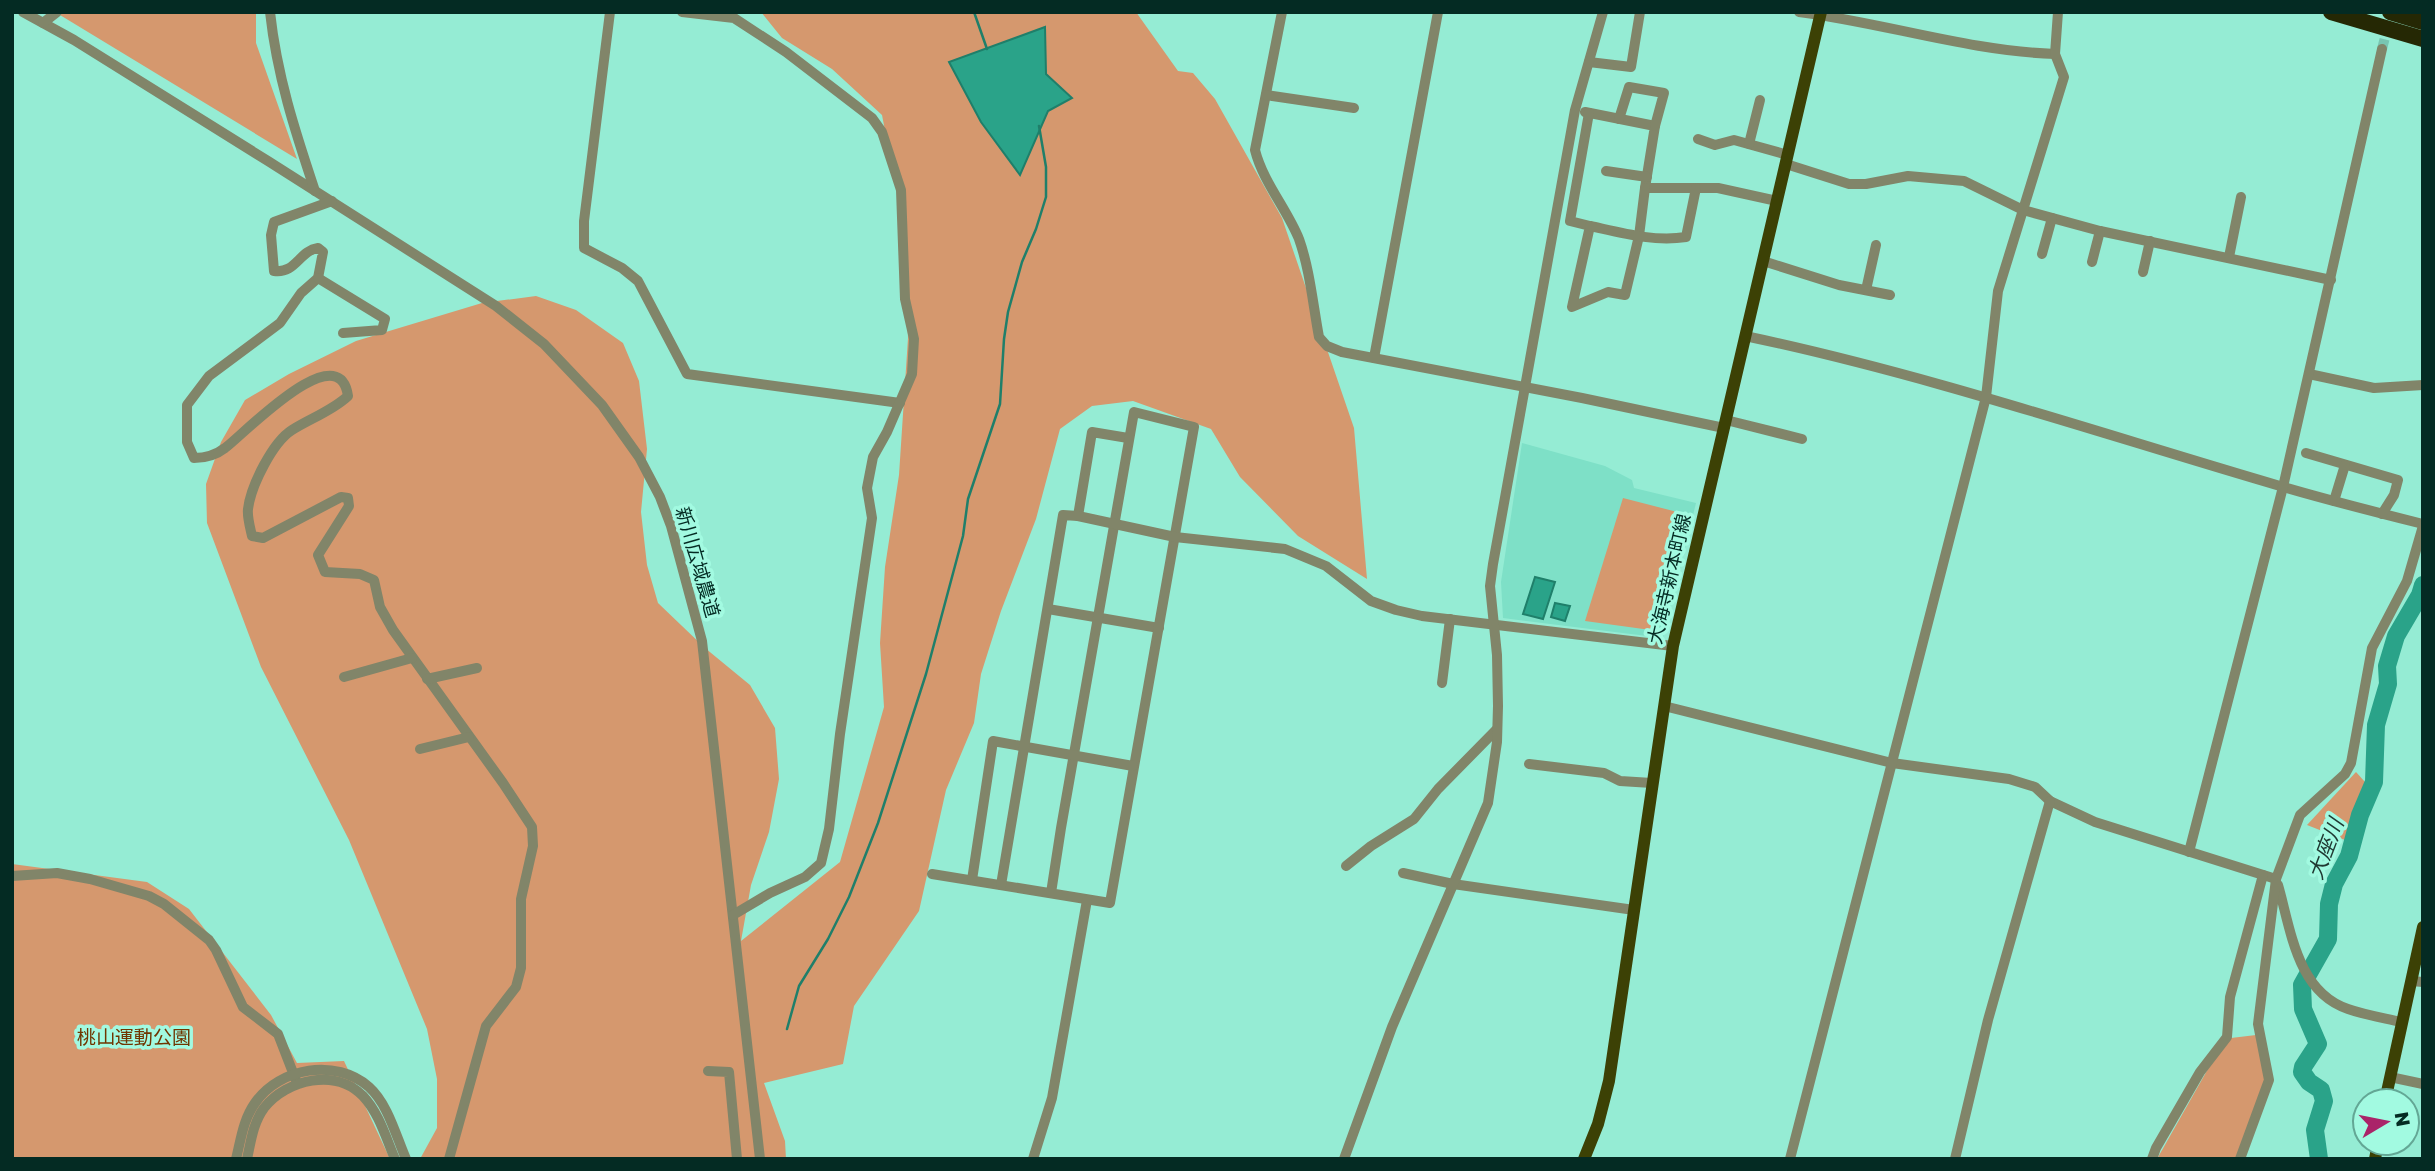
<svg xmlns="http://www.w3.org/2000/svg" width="2435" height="1171" font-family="'Golos Text','Noto Sans JP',sans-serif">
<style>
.built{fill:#7ee0c7}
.green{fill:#d5986e}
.water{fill:#2aa389;stroke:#1f7f6a;stroke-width:2}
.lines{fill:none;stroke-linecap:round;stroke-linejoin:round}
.stream{stroke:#1f7f6a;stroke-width:2.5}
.river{stroke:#2aa389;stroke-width:18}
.minor-tunnel{stroke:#78c5b1;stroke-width:10;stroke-dasharray:10 5;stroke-linecap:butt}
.minor{stroke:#818569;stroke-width:10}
.major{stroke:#3c4105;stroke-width:12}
.highway{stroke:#252804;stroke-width:16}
.labels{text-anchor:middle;stroke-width:7;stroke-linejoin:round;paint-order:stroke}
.street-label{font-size:19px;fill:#042b23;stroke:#a2fae1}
.park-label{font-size:19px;fill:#703500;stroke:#a2fae1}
.water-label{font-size:21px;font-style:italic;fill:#203932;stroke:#a2fae1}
</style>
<rect width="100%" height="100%" fill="#95ecd4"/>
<path class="built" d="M1522 443 1605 466 1632 480 1634 488 1696 503 1663 638 1503 618 1501 582Z"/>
<g class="green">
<path d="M55 12H256V43L297 159Z"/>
<path d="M761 12H1136L1178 71 1193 73 1215 99 1282 218 1354 428 1367 579 1298 536 1240 477 1211 429 1133 401 1092 406 1060 429 1036 519 1001 611 981 674 974 723 946 790 919 911 854 1006 843 1064 764 1083 785 1141 786 1159H420L437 1128V1079L427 1029 349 840 261 667 207 523 206 484 221 442 245 400 289 374 356 341 482 303 536 296 576 310 623 343 639 381 647 449 641 512 647 565 658 603 705 648 750 685 775 728 779 779 769 832 751 885 741 941 840 862 884 707 880 643 885 567 899 475 908 338 904 229 882 115 832 69 782 38Z"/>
<path d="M1623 498 1685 514 1658 631 1585 621Z"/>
<path d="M2356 772 2365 782 2345 840 2307 825Z"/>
<path d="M12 864 147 882 189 909 271 1015 297 1063 344 1061 390 1159H12Z"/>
<path d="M2256 1035 2266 1081 2236 1159H2157L2213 1060 2231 1038Z"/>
</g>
<g class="water">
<path d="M1045 27 1046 74 1072 98 1048 111 1020 175 981 122 949 62Z"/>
<path d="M1535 577 1555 582 1543 619 1523 614Z"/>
<path d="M1555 603 1570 606 1565 621 1551 617Z"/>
</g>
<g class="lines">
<g class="stream">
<path d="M974 12 987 49"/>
<path d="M787 1029 799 986 828 939 849 897 878 823 926 674 963 536 968 499 1000 404 1004 339 1008 312 1022 262 1036 229 1046 197V167L1039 126"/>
</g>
<path class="river" d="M2319 1159 2315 1130 2324 1101 2321 1090 2309 1082 2302 1072 2303 1067 2318 1044 2303 1009 2302 985 2328 939 2329 904 2334 884 2349 856 2360 815 2374 782 2376 725 2388 684 2387 666 2396 636 2420 595 2423 585"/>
<path class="minor-tunnel" d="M2382 49 2389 22"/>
<g class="minor">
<path d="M23 12 74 40 268 161 496 306 544 344 602 405 639 457 660 497 671 526 702 641 760 1159"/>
<path d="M270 12C277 76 295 131 315 191"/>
<path d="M610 12 584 221V248L622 268 638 281 687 374 900 403"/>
<path d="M682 12 734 18 786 52 872 118 882 132 901 190 905 299 914 339 912 374 887 432 873 457 867 488 872 518 840 734 829 829 821 863 805 877 770 893 733 915"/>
<path d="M1282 12 1255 150C1263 182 1287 209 1299 239 1310 270 1313 305 1319 337L1327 346 1342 352 1582 398 1724 428"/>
<path d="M1799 12C1885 23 1968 51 2055 54"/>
<path d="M43 23 57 12"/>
<path d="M1589 62 1631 67 1640 12"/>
<path d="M1266 95 1354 108"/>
<path d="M1585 112 1655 126 1645 188H1718L1777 201"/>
<path d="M1589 113 1570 221 1590 226 1572 307 1608 292 1625 295 1639 236 1645 188"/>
<path d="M1619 119 1629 87 1664 93 1655 126"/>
<path d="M1698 139 1715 145 1734 140 1788 155"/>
<path d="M1749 144 1760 100"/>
<path d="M1786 164 1849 184H1866L1908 176 1964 181 2023 210 2100 231 2331 280"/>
<path d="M1606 171 1647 177"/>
<path d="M332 201 274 222 271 235 274 271C296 274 299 251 318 248L323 252 318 278 301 293 280 323 209 376 187 405V442L194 458C205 458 216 455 225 448 242 436 339 333 348 396 332 411 311 418 292 430 273 442 251 485 248 509 247 517 250 527 252 536L263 538 341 497 348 498 349 506 318 555 325 572 360 574 374 580 380 607 393 630 503 783 532 827 533 846 521 899V968L516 987 486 1026 449 1159"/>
<path d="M1590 226C1622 233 1654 242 1686 237L1696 188"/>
<path d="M2042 254 2052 218"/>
<path d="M2229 257 2241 197"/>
<path d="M1763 261 1839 285 1890 295"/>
<path d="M2092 262 2100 231"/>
<path d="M2143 272 2150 241"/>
<path d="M318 278 385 319 382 330 343 333"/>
<path d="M1866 290 1876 245"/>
<path d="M1745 336C1926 374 2102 434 2280 486 2327 500 2375 512 2423 524"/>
<path d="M1374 358 1438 12"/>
<path d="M2309 374 2374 388 2423 385"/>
<path d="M1726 420 1802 439"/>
<path d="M2306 453 2398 480 2394 495 2382 514"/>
<path d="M2334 501 2345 465"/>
<path d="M1078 516 1092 432 1128 438"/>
<path d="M1048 609 1159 628"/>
<path d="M344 677 412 658"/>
<path d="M427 679 477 668"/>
<path d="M1442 683 1450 619"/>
<path d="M1664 706 1892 763 2009 779 2035 787 2050 801 2095 822 2276 879"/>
<path d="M420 749 469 737"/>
<path d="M1529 764 1604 773 1620 781 1652 783"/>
<path d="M2189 852 2283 487 2382 49"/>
<path d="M1346 866 1371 846 1414 819 1438 789 1497 729"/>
<path d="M1403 873 1453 884 1634 910"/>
<path d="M932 874 1110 903 1194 427 1134 412 1061 828 1051 893"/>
<path d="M12 876 57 873 90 879 149 896 164 904 209 940 216 950 243 1007 278 1034 297 1083"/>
<path d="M972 880 993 741 1133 766"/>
<path d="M1001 885 1063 515 1078 516 1175 537 1285 549 1326 566 1371 601 1396 610 1422 616 1673 646"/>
<path d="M2278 885C2291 930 2297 992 2348 1009 2365 1015 2384 1018 2401 1022"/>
<path d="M2411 981 2423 982"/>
<path d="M708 1071 729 1072 737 1159"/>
<path d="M2390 1077 2423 1084"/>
<path d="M236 1159C241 1139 243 1120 255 1103 280 1067 336 1058 369 1087 388 1104 396 1136 406 1159"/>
<path d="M247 1159C251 1141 253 1123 264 1108 287 1079 336 1068 363 1096 379 1113 386 1138 395 1159"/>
<path d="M1033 1159 1052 1098 1087 900"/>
<path d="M1344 1159 1392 1027 1488 803 1497 742 1498 706 1497 655 1490 586 1493 564 1575 110 1603 12"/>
<path d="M1790 1159 1986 397 1998 291 2064 77 2055 54 2058 12"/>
<path d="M1955 1159 1988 1020 2050 801"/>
<path d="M2152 1159 2156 1148 2200 1072 2227 1037 2230 997 2263 875"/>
<path d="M2240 1159 2269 1080 2258 1024 2276 879 2300 815 2345 774 2351 763 2372 648 2407 581 2423 526"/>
</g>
<g class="major">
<path d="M2385 1101 2423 927"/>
<path d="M1584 1159 1598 1124 1609 1081 1673 646 1821 12"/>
<path d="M2375 1159 2378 1143"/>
</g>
<g class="highway">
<path d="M2331 12 2423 39"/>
<path d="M2390 12 2423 22"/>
</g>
</g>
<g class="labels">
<g class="street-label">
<text transform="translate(698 562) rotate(74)" y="7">新川広域農道</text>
<text transform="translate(1669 579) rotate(-77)" y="7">大海寺新本町線</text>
</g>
<g class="park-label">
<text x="134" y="1044">桃山運動公園</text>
</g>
<g class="water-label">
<text transform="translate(2326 849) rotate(-69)" y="7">大座川</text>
</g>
</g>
<rect width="2435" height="1171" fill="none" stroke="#042b23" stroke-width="28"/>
<g transform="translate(2386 1122) rotate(80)"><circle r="33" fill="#a2fae1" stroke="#63a795" stroke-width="2"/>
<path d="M0-5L12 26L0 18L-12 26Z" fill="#aa2369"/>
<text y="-10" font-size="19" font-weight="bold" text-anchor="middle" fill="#042b23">N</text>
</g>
</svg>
